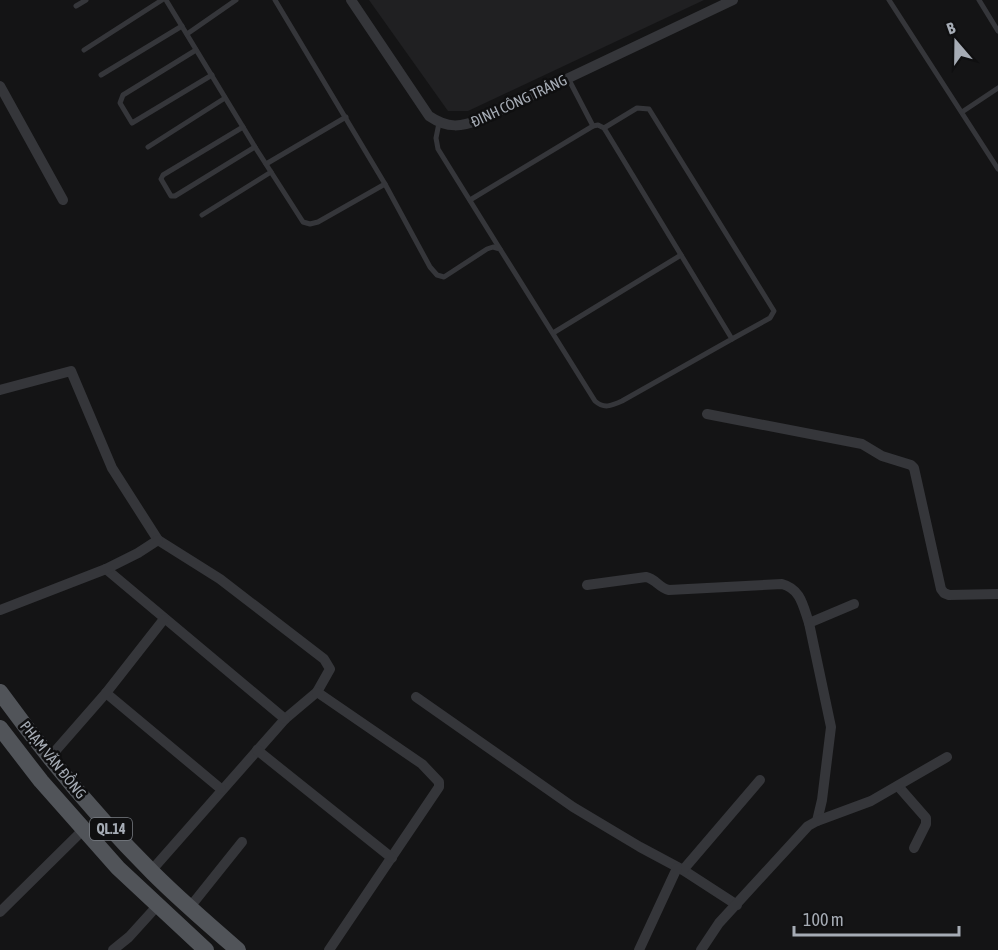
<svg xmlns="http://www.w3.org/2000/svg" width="998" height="950" font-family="'Asap Condensed',sans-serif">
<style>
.built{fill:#202022}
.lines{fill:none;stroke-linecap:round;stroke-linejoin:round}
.lane{stroke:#35363a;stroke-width:5}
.street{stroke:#35363a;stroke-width:10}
.primary{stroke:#515459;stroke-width:16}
.labels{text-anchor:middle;stroke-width:5;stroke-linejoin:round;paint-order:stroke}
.shield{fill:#0f0f10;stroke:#797d84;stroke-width:1.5}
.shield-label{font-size:14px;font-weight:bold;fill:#a6acb5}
.street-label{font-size:15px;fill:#a6acb5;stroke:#0f0f10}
</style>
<rect width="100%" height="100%" fill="#141415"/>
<path class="built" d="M369 0H704L468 111H448Z"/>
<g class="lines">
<g class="lane">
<path d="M166 0 255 147 303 222 310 224 318 222 385 184"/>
<path d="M275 0 385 184 430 267 437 275 444 277 487 249 493 247 500 249 595 401C604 409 611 406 622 401L732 339 604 128 598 125 593 126 470 200"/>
<path d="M889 0 998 169"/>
<path d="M979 0 998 31"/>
<path d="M76 6 86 0"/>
<path d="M187 34 236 0"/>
<path d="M84 50 162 0"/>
<path d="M196 50 123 95 120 103 132 123 212 75"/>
<path d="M101 75 182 26"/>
<path d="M568 78 593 126"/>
<path d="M962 112 998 88"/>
<path d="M439 123 436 138 438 149 500 249"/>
<path d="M243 127 163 175 161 179 171 196H175L255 147"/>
<path d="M604 128 637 108 649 109 774 311 770 318 732 339"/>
<path d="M148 147 225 98"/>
<path d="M266 164 346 117"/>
<path d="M202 215 271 172"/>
<path d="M553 333 681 255"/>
</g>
<g class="street">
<path d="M351 0 429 116C448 129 461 127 482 119L733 0"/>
<path d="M0 86 63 200"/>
<path d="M0 390 71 371 112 468 158 540 220 579 324 659 330 669 317 692 285 719 151 871"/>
<path d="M707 414 862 444 882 456 911 465 914 468 941 589 944 593 949 595 998 594"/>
<path d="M106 569 285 719"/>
<path d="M587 585 646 577C656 579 659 588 669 590L782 584C801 589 803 606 809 623"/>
<path d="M0 610 106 569 138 553 158 540"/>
<path d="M317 692 422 764 439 782V787L329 950"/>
<path d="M106 693 221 789"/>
<path d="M416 697 573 807 640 847 683 870 737 905"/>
<path d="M257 750 392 858"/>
<path d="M50 757 106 693 164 619"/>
<path d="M898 786 926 818V824L914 848"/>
<path d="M817 821 822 800 831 727 809 623 854 604"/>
<path d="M683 870 760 780"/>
<path d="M190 907 242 842"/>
<path d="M0 912 83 830"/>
<path d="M113 950 129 937 158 905"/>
<path d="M639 950 677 868"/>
<path d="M701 950 719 923 808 826 817 821 871 801 947 757"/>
</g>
<g class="primary">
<path d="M0 692C46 756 97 817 153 873 180 900 209 925 238 950"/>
<path d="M0 728 41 781 118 868 206 950"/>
</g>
</g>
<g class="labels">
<rect class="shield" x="90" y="818" width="42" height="22" rx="4.5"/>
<g class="shield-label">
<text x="111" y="834">QL.14</text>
</g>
<g class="street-label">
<text transform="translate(519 101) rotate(-25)" y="5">ĐINH CÔNG TRÁNG</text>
<text transform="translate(53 760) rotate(51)" y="5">PHẠM VĂN ĐỒNG</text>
</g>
</g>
<g transform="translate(956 42) rotate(340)" stroke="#0f0f10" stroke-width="4.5" paint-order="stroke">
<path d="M0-4.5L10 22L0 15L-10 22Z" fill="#a6acb5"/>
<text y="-9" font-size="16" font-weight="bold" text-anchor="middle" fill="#a6acb5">B</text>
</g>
<path d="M794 926v9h165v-9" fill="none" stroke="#a6acb5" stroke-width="3"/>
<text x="803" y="926" font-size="18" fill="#a6acb5" stroke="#0f0f10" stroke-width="4.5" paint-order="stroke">100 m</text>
</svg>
